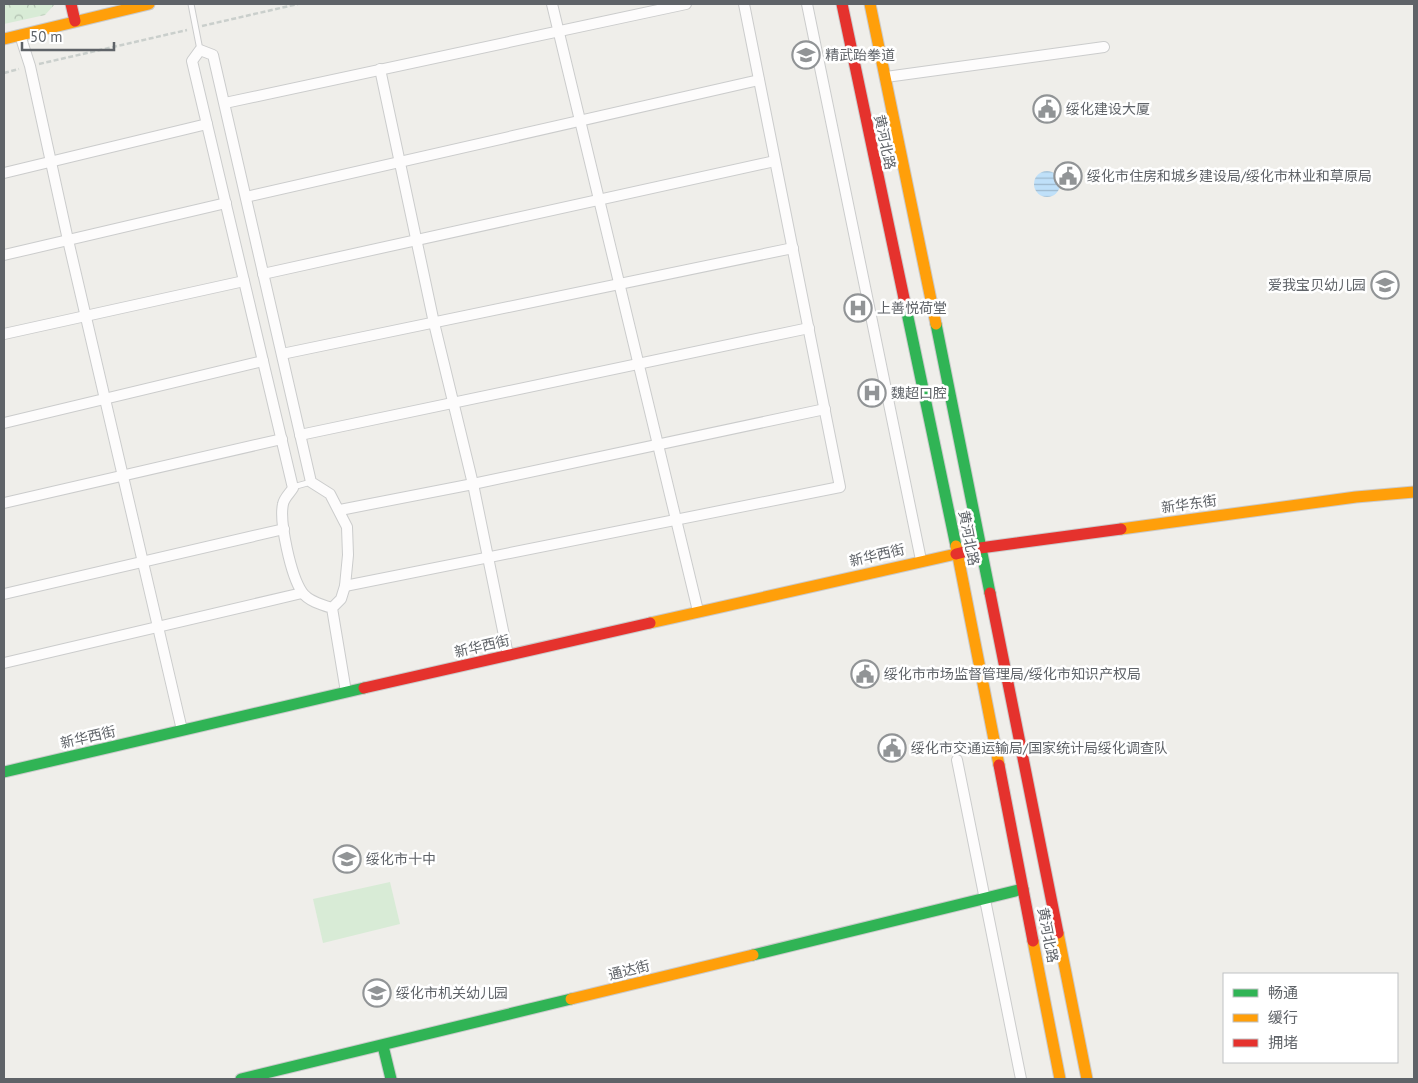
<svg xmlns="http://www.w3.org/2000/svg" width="1418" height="1083" font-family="'PT Sans','Noto Sans SC',sans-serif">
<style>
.grass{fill:#d8ebd6}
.park{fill:url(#park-crowns)}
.water{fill:url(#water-rules)}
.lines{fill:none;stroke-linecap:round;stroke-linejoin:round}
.lane-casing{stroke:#cbcccc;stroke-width:7}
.street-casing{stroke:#cbcccc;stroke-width:12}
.fast-casing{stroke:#cacacb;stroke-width:13}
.slow-casing{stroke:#cacacb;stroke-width:13}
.jam-casing{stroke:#cacacb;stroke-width:13}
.path{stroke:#cacfcc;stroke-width:2.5;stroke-dasharray:5 2.5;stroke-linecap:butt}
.lane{stroke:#fdfcfc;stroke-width:5}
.street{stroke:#fdfcfc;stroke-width:10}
.fast{stroke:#30b455;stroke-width:11}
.slow{stroke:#ff9f0a;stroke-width:11}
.jam{stroke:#e5322d;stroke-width:11}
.labels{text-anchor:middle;stroke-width:5;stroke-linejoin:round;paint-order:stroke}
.poi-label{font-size:14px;fill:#5f6368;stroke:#fff;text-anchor:start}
.street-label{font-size:14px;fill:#5f6368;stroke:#fff}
</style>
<defs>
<pattern id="park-crowns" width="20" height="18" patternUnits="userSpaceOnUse" patternTransform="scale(1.25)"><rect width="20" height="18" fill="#d8ebd6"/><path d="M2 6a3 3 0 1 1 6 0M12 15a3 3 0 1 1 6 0" fill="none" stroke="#b2c2b1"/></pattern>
<pattern id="water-rules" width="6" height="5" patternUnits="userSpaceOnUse" patternTransform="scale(1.25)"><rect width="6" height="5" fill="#bfe0f9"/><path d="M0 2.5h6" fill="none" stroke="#9eb9cd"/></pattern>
</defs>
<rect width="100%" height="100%" fill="#efeeea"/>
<path class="grass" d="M390 882 400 924 323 943 313 899Z"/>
<path class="park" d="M4 4H55L45 15 4 24Z"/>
<circle class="water" cx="1047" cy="184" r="13"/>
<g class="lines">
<g class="lane-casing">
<g id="lane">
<path d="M191 4 200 50"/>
<path d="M293 487 311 482"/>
</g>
</g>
<g class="street-casing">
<g id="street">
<path d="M552 4 698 611"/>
<path d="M807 4 921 560"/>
<path d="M20 35 30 66 68 240 182 730"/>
<path d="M380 69 434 323 473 484 508 655"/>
<path d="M886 77 1104 47"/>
<path d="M225 103 686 4"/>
<path d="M4 173 207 124"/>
<path d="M246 197 759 80"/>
<path d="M4 255 226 203"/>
<path d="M263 274 775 161"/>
<path d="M4 334 244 281"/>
<path d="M282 354 793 248"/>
<path d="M4 423 263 361"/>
<path d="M300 435 809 328"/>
<path d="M4 503 282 439"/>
<path d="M340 510 473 484 825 409"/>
<path d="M345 586 840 487 744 4"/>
<path d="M4 594 284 529"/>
<path d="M332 608C322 605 308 601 302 592 291 576 279 522 283 504 284 498 290 493 293 488L192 61 200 50 213 55 311 482 330 494 347 527 348 555 345 586 341 599 332 608 346 692"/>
<path d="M4 663 302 593"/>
<path d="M957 760 1021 1079"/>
</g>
</g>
<g class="fast-casing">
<g id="fast">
<path d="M905 303 956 546"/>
<path d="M936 324 990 593"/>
<path d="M4 772 364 688"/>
<path d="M753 955 1023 889"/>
<path d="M383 1046 391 1079"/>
<path d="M241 1079 571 999"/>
</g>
</g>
<g class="slow-casing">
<g id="slow">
<path d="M870 4 936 324"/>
<path d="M4 39 149 4"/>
<path d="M1121 529 1356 497 1414 492"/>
<path d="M956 546 999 765"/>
<path d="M650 623 956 554"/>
<path d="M1058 933 1087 1079"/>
<path d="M1033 941 1060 1079"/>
<path d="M571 999 753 955"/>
</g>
</g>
<g class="jam-casing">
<g id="jam">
<path d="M71 4 75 21"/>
<path d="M842 4 905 303"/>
<path d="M956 554 980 548 1121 529"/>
<path d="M990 593 1058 933"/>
<path d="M364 688 650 623"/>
<path d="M999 765 1033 941"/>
</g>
</g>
<g class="path">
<path d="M202 26 298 4"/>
<path d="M39 64 187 30"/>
<path d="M4 73 19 69"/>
</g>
<use href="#lane" class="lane"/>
<use href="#street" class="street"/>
<use href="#fast" class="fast"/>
<use href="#slow" class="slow"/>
<use href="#jam" class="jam"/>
</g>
<defs>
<g id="school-ring" transform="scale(1.4375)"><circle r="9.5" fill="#fff" stroke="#919496" stroke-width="1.5"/><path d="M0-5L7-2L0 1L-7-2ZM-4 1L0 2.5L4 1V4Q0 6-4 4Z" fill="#919496"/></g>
<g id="civic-ring" transform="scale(1.4375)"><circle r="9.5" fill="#fff" stroke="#919496" stroke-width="1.5"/><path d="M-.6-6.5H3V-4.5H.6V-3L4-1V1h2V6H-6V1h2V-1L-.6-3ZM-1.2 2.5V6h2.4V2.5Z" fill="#919496"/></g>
<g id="hospital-ring" transform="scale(1.4375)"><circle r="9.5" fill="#fff" stroke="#919496" stroke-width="1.5"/><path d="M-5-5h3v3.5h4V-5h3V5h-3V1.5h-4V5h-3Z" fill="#919496"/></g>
</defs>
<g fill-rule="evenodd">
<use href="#school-ring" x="806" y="55"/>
<use href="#civic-ring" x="1047" y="109"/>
<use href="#civic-ring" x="1068" y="176"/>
<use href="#school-ring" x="1385" y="285"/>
<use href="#hospital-ring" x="858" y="308"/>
<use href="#hospital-ring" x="872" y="393"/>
<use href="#civic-ring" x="865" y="674"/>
<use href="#civic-ring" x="892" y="748"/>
<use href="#school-ring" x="347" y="859"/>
<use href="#school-ring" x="377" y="993"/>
</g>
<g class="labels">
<g class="poi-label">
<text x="825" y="60">精武跆拳道</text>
<text x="1066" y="114">绥化建设大厦</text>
<text x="1087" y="181">绥化市住房和城乡建设局/绥化市林业和草原局</text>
<text x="1366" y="290" text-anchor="end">爱我宝贝幼儿园</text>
<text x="877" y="313">上善悦荷堂</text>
<text x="891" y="398">魏超口腔</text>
<text x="884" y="679">绥化市市场监督管理局/绥化市知识产权局</text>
<text x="911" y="753">绥化市交通运输局/国家统计局绥化调查队</text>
<text x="366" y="864">绥化市十中</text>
<text x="396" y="998">绥化市机关幼儿园</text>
</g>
<g class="street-label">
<text transform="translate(885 142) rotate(78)" y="5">黄河北路</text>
<text transform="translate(1189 504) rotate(-8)" y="5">新华东街</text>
<text transform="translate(969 538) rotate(79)" y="5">黄河北路</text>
<text transform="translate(877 555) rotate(-13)" y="5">新华西街</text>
<text transform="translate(482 646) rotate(-13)" y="5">新华西街</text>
<text transform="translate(88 737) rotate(-13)" y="5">新华西街</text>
<text transform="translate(1048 935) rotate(79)" y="5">黄河北路</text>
<text transform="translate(629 970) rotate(-14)" y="5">通达街</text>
</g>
</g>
<rect width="1418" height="1083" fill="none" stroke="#5f6368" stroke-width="10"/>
<rect x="1223" y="973" width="175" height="90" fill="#ffffff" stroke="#bfc1c3"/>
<rect x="1233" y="989" width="25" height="8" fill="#30b455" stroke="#bfc1c3"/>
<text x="1268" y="998" font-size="15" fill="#5f6368">畅通</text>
<rect x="1233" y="1014" width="25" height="8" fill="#ff9f0a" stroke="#bfc1c3"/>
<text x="1268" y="1023" font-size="15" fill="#5f6368">缓行</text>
<rect x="1233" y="1039" width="25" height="8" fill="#e5322d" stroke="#bfc1c3"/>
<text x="1268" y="1048" font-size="15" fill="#5f6368">拥堵</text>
<path d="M22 42v8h92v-8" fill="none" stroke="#5f6368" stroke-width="2.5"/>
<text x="30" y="42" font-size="15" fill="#5f6368" stroke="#ffffff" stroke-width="4" paint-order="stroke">50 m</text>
</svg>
